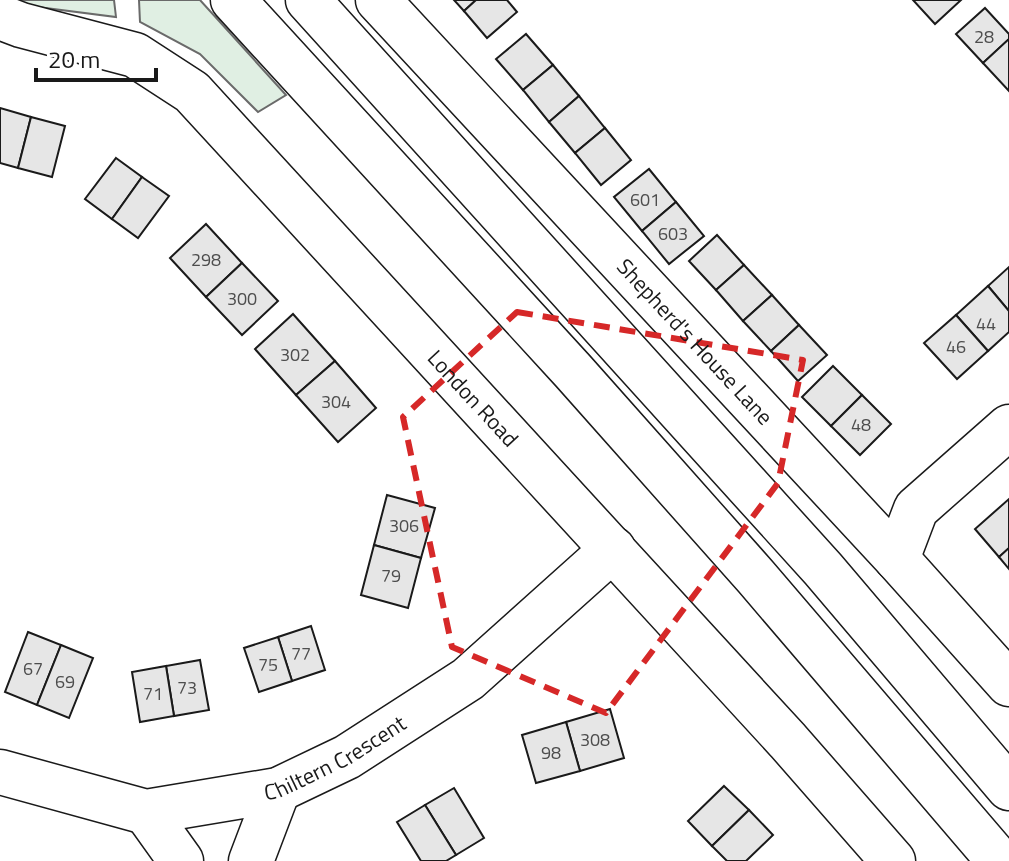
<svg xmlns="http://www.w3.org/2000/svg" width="1009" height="861" font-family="'Titillium Web',sans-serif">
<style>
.green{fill:#e0efe3;stroke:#6a6a6a;stroke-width:2}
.building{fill:#e6e6e6;stroke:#1a1a1a;stroke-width:2}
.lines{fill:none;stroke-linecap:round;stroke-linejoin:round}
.minor-casing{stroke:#1a1a1a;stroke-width:47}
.major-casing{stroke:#1a1a1a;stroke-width:47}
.minor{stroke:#fff;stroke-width:44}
.major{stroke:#fff;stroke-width:44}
.marked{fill:none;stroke:#d62828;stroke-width:6;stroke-dasharray:16 10;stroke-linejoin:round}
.labels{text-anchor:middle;stroke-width:6;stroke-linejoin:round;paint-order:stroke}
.number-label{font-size:18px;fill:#4d4d4d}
.street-label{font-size:22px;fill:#1a1a1a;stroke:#fff}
</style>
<rect width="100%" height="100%" fill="#fff"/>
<g class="green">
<path d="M18 0H114L116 17 30 6Z"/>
<path d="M139 0H200L286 95 258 112 200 54 140 22Z"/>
</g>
<g class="building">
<path d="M454 0H476L464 11Z"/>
<path d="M476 0H507L517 12 487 38 464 11Z"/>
<path d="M913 0H961L935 24Z"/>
<path d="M985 8 1009 34V39L983 63 956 34Z"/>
<path d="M526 34 553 65 523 90 496 59Z"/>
<path d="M1009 39V91L983 63Z"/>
<path d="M553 65 579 96 549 122 523 90Z"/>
<path d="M579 96 605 128 575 153 549 122Z"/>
<path d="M0 108 31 117 18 168 0 163Z"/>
<path d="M31 117 65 126 52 177 18 168Z"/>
<path d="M605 128 631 160 601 185 575 153Z"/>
<path d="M116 158 142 177 112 219 85 199Z"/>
<path d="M649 169 676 202 642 231 614 197Z"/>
<path d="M142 177 169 196 138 238 112 219Z"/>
<path d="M676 202 704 236 669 264 642 231Z"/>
<path d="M206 224 242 263 206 297 170 258Z"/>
<path d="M717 235 744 265 716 290 689 261Z"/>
<path d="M242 263 278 301 242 335 206 297Z"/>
<path d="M744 265 772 295 743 321 716 290Z"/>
<path d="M1009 267V311L988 286Z"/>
<path d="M988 286 1009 311V332L988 351 956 315Z"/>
<path d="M772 295 799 325 771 351 743 321Z"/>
<path d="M293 314 335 361 296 395 255 349Z"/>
<path d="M956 315 988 351 957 379 924 343Z"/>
<path d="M799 325 827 355 798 381 771 351Z"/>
<path d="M335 361 376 408 338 442 296 395Z"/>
<path d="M833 366 862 395 831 426 802 397Z"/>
<path d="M862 395 891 424 860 455 831 426Z"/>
<path d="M387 495 435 508 421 558 374 545Z"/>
<path d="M1009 499V548L999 557 975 529Z"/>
<path d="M374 545 421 558 408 608 361 595Z"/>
<path d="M1009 548V569L999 557Z"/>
<path d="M311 626 325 670 292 681 278 637Z"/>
<path d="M28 632 61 645 37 705 5 692Z"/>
<path d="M278 637 292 681 259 692 244 648Z"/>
<path d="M61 645 93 658 69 718 37 705Z"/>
<path d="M200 660 209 710 174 716 166 666Z"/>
<path d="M166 666 174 716 140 722 132 672Z"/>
<path d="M610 709 624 758 580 771 566 722Z"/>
<path d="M566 722 580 771 536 783 522 735Z"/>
<path d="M724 786 749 810 712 846 688 821Z"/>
<path d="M454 788 484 838 456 855 425 805Z"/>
<path d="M425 805 456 855 446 861H421L397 822Z"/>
<path d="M749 810 773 835 746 861H727L712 846Z"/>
</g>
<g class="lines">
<g class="minor-casing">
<g id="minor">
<path id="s1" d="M378 0 897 559 1009 684"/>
<path id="s2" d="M0 17 21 25 135 55 192 92 788 741 893 861"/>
<path d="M897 559 916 509 1009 427"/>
<path id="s3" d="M0 772 146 812 278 790 347 757 468 679 613 549"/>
<path d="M146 812 181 861"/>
<path d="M251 861 278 790"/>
</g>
</g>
<g class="major-casing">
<g id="major">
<path d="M233 0 573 371 756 577 999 861"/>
<path d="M308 0 823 569 1009 788"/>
</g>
</g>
<use href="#minor" class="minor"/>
<use href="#major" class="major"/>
</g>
<path class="marked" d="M517 312 803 360 778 483 606 713 452 647 403 417Z"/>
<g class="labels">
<g class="number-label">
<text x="984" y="43">28</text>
<text x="645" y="206">601</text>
<text x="673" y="240">603</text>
<text x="206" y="266">298</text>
<text x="242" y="305">300</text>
<text x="986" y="330">44</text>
<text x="956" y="353">46</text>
<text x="295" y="361">302</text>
<text x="336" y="408">304</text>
<text x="861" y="431">48</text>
<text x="404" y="532">306</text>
<text x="391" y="582">79</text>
<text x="301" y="660">77</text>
<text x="268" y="671">75</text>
<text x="33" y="675">67</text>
<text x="65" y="688">69</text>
<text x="187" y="694">73</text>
<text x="153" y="700">71</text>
<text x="595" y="746">308</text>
<text x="551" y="759">98</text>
</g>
<g class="street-label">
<text dy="8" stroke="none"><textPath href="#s1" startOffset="466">Shepherd's House Lane</textPath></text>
<text dy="8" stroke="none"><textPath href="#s2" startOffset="624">London Road</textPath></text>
<text dy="8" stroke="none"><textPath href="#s3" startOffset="350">Chiltern Crescent</textPath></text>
</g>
</g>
<path d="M36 68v12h120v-12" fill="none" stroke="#1a1a1a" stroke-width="4"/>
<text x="48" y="68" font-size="24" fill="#1a1a1a" stroke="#ffffff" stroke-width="6" paint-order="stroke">20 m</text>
</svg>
